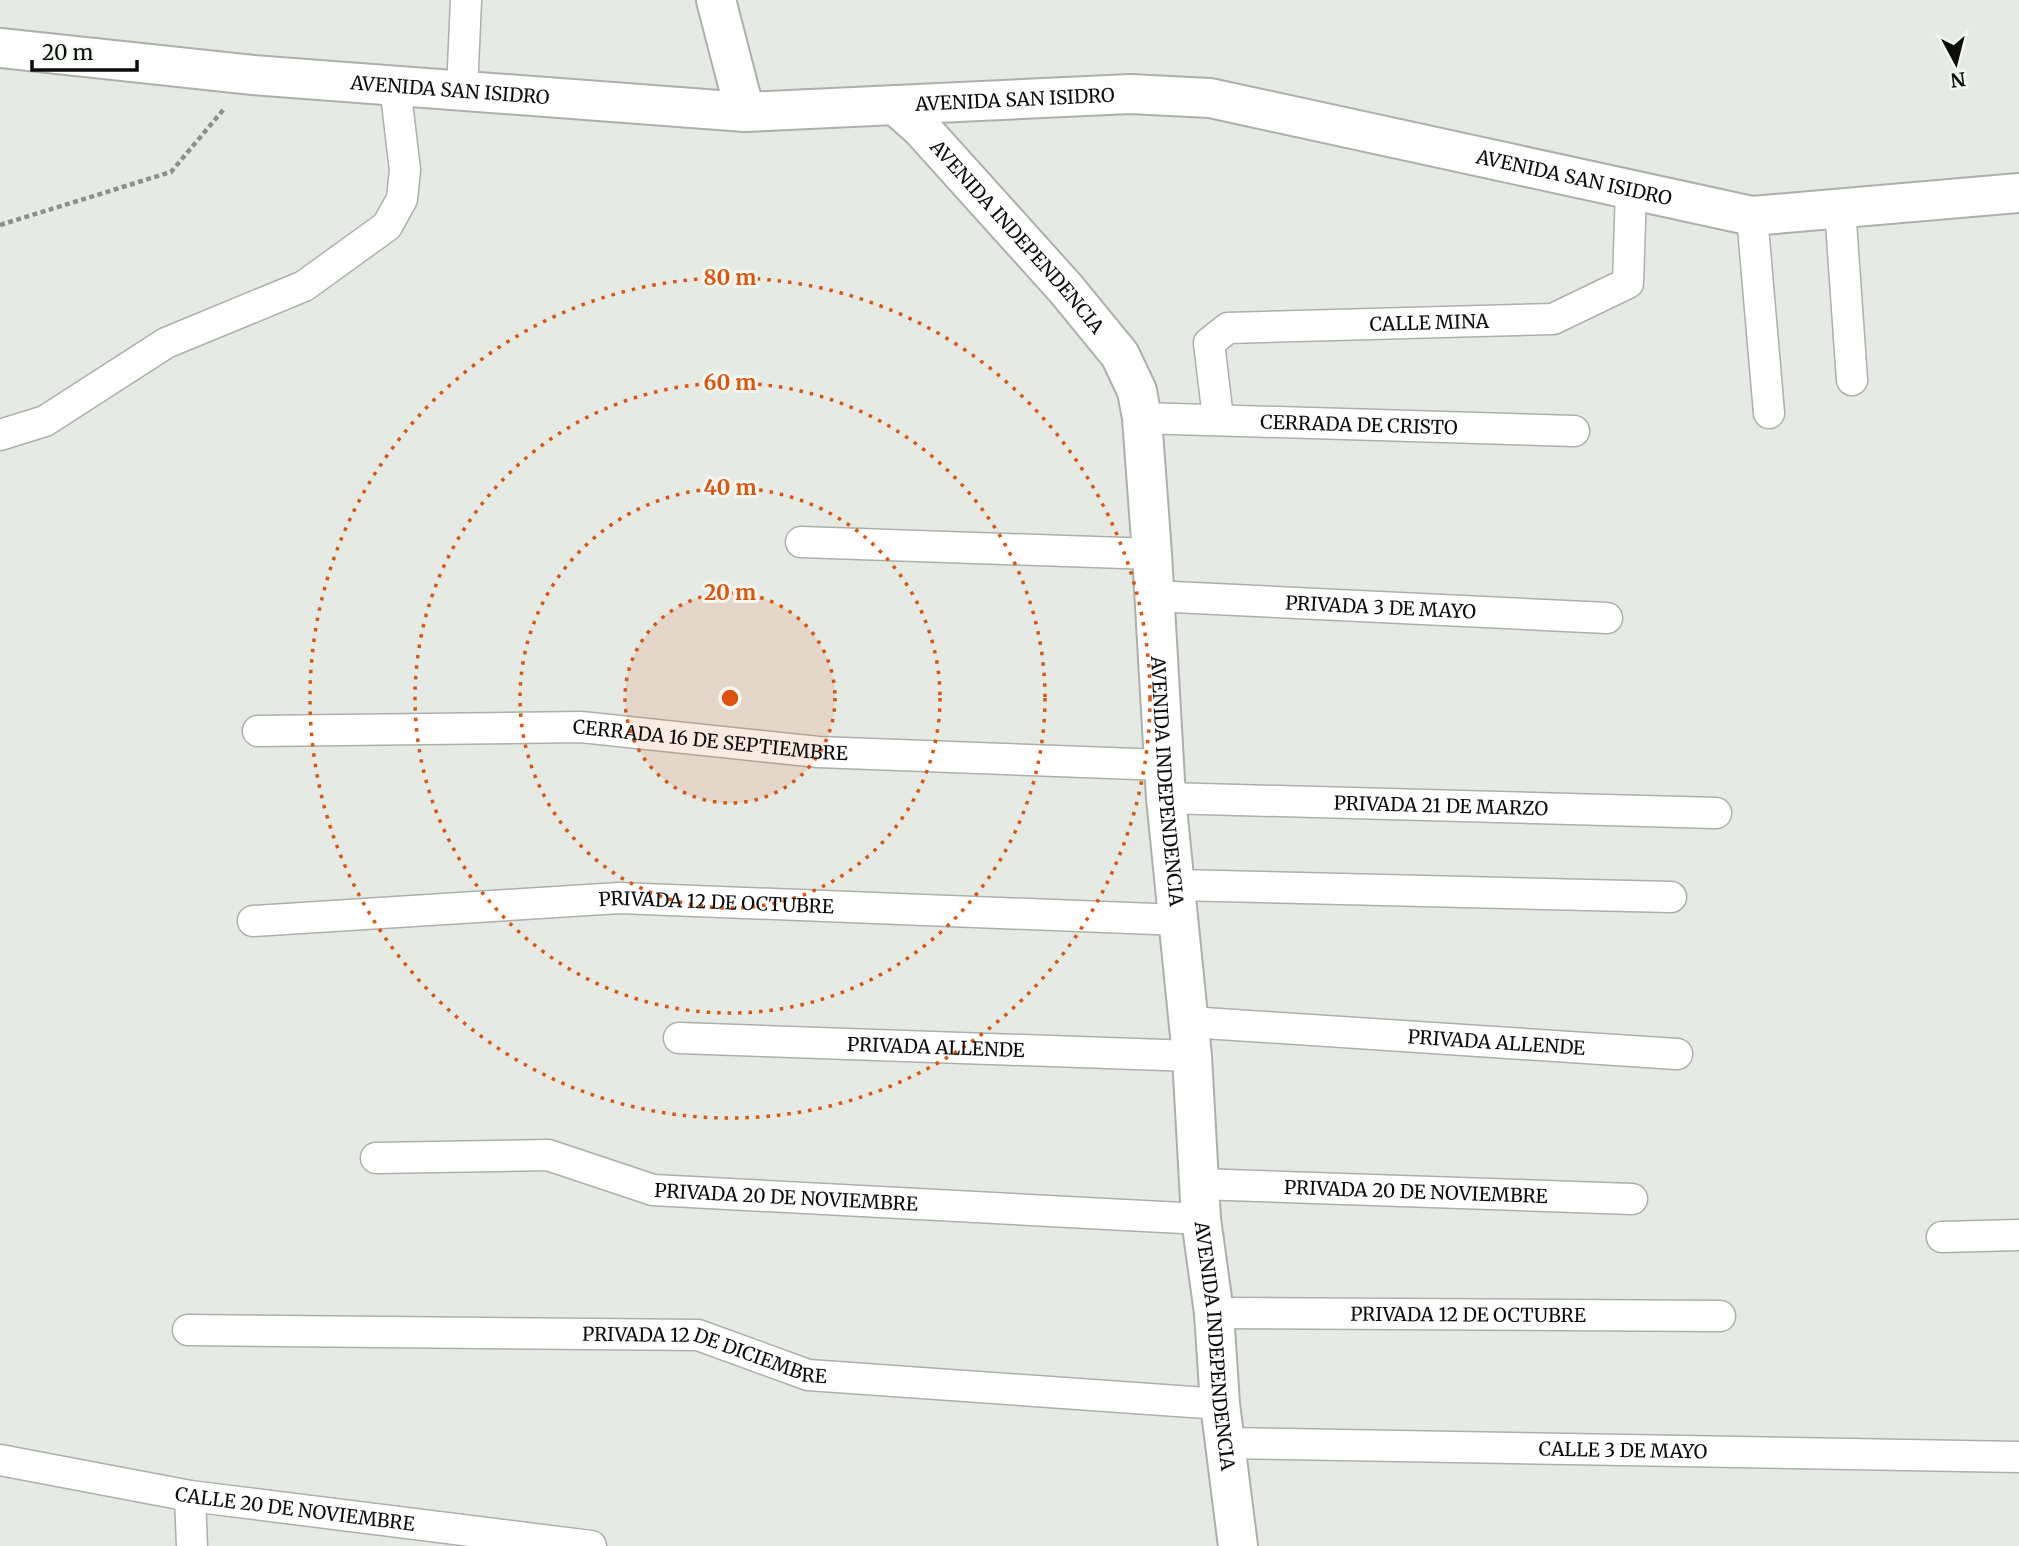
<svg xmlns="http://www.w3.org/2000/svg" width="2019" height="1546" font-family="Merriweather,serif">
<style>
.lines{fill:none;stroke-linecap:round;stroke-linejoin:round}
.minor-casing{stroke:#abb0a9;stroke-width:33}
.tertiary-casing{stroke:#abb0a9;stroke-width:42}
.secondary-casing{stroke:#abb0a9;stroke-width:42}
.path{stroke:#8c908b;stroke-width:4.5;stroke-dasharray:5 3.5;stroke-linecap:butt}
.minor{stroke:#fff;stroke-width:30}
.tertiary{stroke:#fff;stroke-width:38}
.secondary{stroke:#fff;stroke-width:38}
.ring{fill:none;stroke:#dd550c;stroke-width:3.5;stroke-dasharray:3.5 7}
.labels{text-anchor:middle;stroke-width:6;stroke-linejoin:round;paint-order:stroke}
.street-label{font-size:19px;fill:#0c0d0b;stroke:#f2f8f1}
.centre{fill:#dd550c;stroke:#f2f8f1;stroke-width:3.5}
.ring-label{font-size:21px;text-anchor:middle;font-weight:bold;fill:#dd550c;stroke:#f2f8f1;stroke-width:6;stroke-linejoin:round;paint-order:stroke}
</style>
<rect width="100%" height="100%" fill="#e5eae4"/>
<g class="lines">
<g class="minor-casing">
<g id="minor">
<path d="M462 91 466 0"/>
<path d="M1840 208 1852 380"/>
<path d="M1752 216 1769 413"/>
<path id="s1" d="M1142 418 1574 431"/>
<path id="s2" d="M1218 418 1209 343 1228 328 1553 319 1628 283 1631 189"/>
<path d="M0 435 45 421 166 343 304 286 387 226 402 199 405 170 395 86"/>
<path d="M801 542 1152 554"/>
<path id="s3" d="M1153 596 1607 618"/>
<path id="s4" d="M258 731 581 727 818 752 1163 765"/>
<path id="s5" d="M1166 798 1716 813"/>
<path d="M1176 885 1671 897"/>
<path id="s6" d="M253 921 619 898 1180 920"/>
<path id="s7" d="M1189 1022 1677 1054"/>
<path id="s8" d="M679 1038 1192 1056"/>
<path id="s9" d="M376 1158 548 1155 653 1190 1201 1219"/>
<path id="s10" d="M1199 1184 1632 1199"/>
<path d="M1942 1237 2019 1235"/>
<path id="s11" d="M1214 1313 1720 1316"/>
<path id="s12" d="M188 1330 698 1335 808 1375 1220 1404"/>
<path id="s13" d="M1226 1443 2019 1457"/>
<path id="s14" d="M0 1460 190 1496 591 1546"/>
<path d="M190 1496 192 1546"/>
</g>
</g>
<g class="tertiary-casing">
<path id="tertiary" d="M716 0 745 112"/>
</g>
<g class="secondary-casing">
<g id="secondary">
<path id="s15" d="M0 48 253 75 745 112 1130 94 1210 98 1752 216 2019 193"/>
<path id="s16" d="M895 105 921 128 1066 289 1120 355 1137 391 1142 418 1152 554 1166 798 1192 1056 1201 1219 1214 1313 1220 1404 1238 1546"/>
</g>
</g>
<path class="path" d="M0 225 171 172 224 109"/>
<use href="#minor" class="minor"/>
<use href="#tertiary" class="tertiary"/>
<use href="#secondary" class="secondary"/>
</g>
<circle cx="730" cy="698" r="105" fill="#dd550c" fill-opacity=".12"/>
<g class="ring">
<circle cx="730" cy="698" r="105"/>
<circle cx="730" cy="698" r="210"/>
<circle cx="730" cy="698" r="315"/>
<circle cx="730" cy="698" r="420"/>
</g>
<g class="labels">
<g class="street-label">
<text dy="7" stroke="none"><textPath href="#s15" startOffset="452">AVENIDA SAN ISIDRO</textPath></text>
<text dy="7" stroke="none"><textPath href="#s15" startOffset="1018">AVENIDA SAN ISIDRO</textPath></text>
<text dy="7" stroke="none"><textPath href="#s15" startOffset="1586">AVENIDA SAN ISIDRO</textPath></text>
<text dy="7" stroke="none"><textPath href="#s16" startOffset="180">AVENIDA INDEPENDENCIA</textPath></text>
<text dy="7" stroke="none"><textPath href="#s2" startOffset="301">CALLE MINA</textPath></text>
<text dy="7" stroke="none"><textPath href="#s1" startOffset="217">CERRADA DE CRISTO</textPath></text>
<text dy="7" stroke="none"><textPath href="#s3" startOffset="228">PRIVADA 3 DE MAYO</textPath></text>
<text dy="7" stroke="none"><textPath href="#s4" startOffset="453">CERRADA 16 DE SEPTIEMBRE</textPath></text>
<text dy="7" stroke="none"><textPath href="#s16" startOffset="768">AVENIDA INDEPENDENCIA</textPath></text>
<text dy="7" stroke="none"><textPath href="#s5" startOffset="275">PRIVADA 21 DE MARZO</textPath></text>
<text dy="7" stroke="none"><textPath href="#s6" startOffset="464">PRIVADA 12 DE OCTUBRE</textPath></text>
<text dy="7" stroke="none"><textPath href="#s7" startOffset="308">PRIVADA ALLENDE</textPath></text>
<text dy="7" stroke="none"><textPath href="#s8" startOffset="257">PRIVADA ALLENDE</textPath></text>
<text dy="7" stroke="none"><textPath href="#s10" startOffset="217">PRIVADA 20 DE NOVIEMBRE</textPath></text>
<text dy="7" stroke="none"><textPath href="#s9" startOffset="416">PRIVADA 20 DE NOVIEMBRE</textPath></text>
<text dy="7" stroke="none"><textPath href="#s11" startOffset="254">PRIVADA 12 DE OCTUBRE</textPath></text>
<text dy="7" stroke="none"><textPath href="#s16" startOffset="1335">AVENIDA INDEPENDENCIA</textPath></text>
<text dy="7" stroke="none"><textPath href="#s12" startOffset="520">PRIVADA 12 DE DICIEMBRE</textPath></text>
<text dy="7" stroke="none"><textPath href="#s13" startOffset="397">CALLE 3 DE MAYO</textPath></text>
<text dy="7" stroke="none"><textPath href="#s14" startOffset="299">CALLE 20 DE NOVIEMBRE</textPath></text>
</g>
</g>
<circle cx="730" cy="698" r="10" class="centre"/>
<g class="ring-label">
<text x="730" y="285">80 m</text>
<text x="730" y="390">60 m</text>
<text x="730" y="495">40 m</text>
<text x="730" y="600">20 m</text>
</g>
<g transform="translate(1956 63) rotate(173)" stroke="#f2f8f1" stroke-width="5" paint-order="stroke">
<path d="M0-5L12 26L0 18L-12 26Z" fill="#0c0d0b"/>
<text y="-10" font-size="19" font-weight="bold" text-anchor="middle" fill="#0c0d0b">N</text>
</g>
<path d="M32 60v10h105v-10" fill="none" stroke="#0c0d0b" stroke-width="3.5"/>
<text x="42" y="60" font-size="21" fill="#0c0d0b" stroke="#f2f8f1" stroke-width="5" paint-order="stroke">20 m</text>
</svg>
